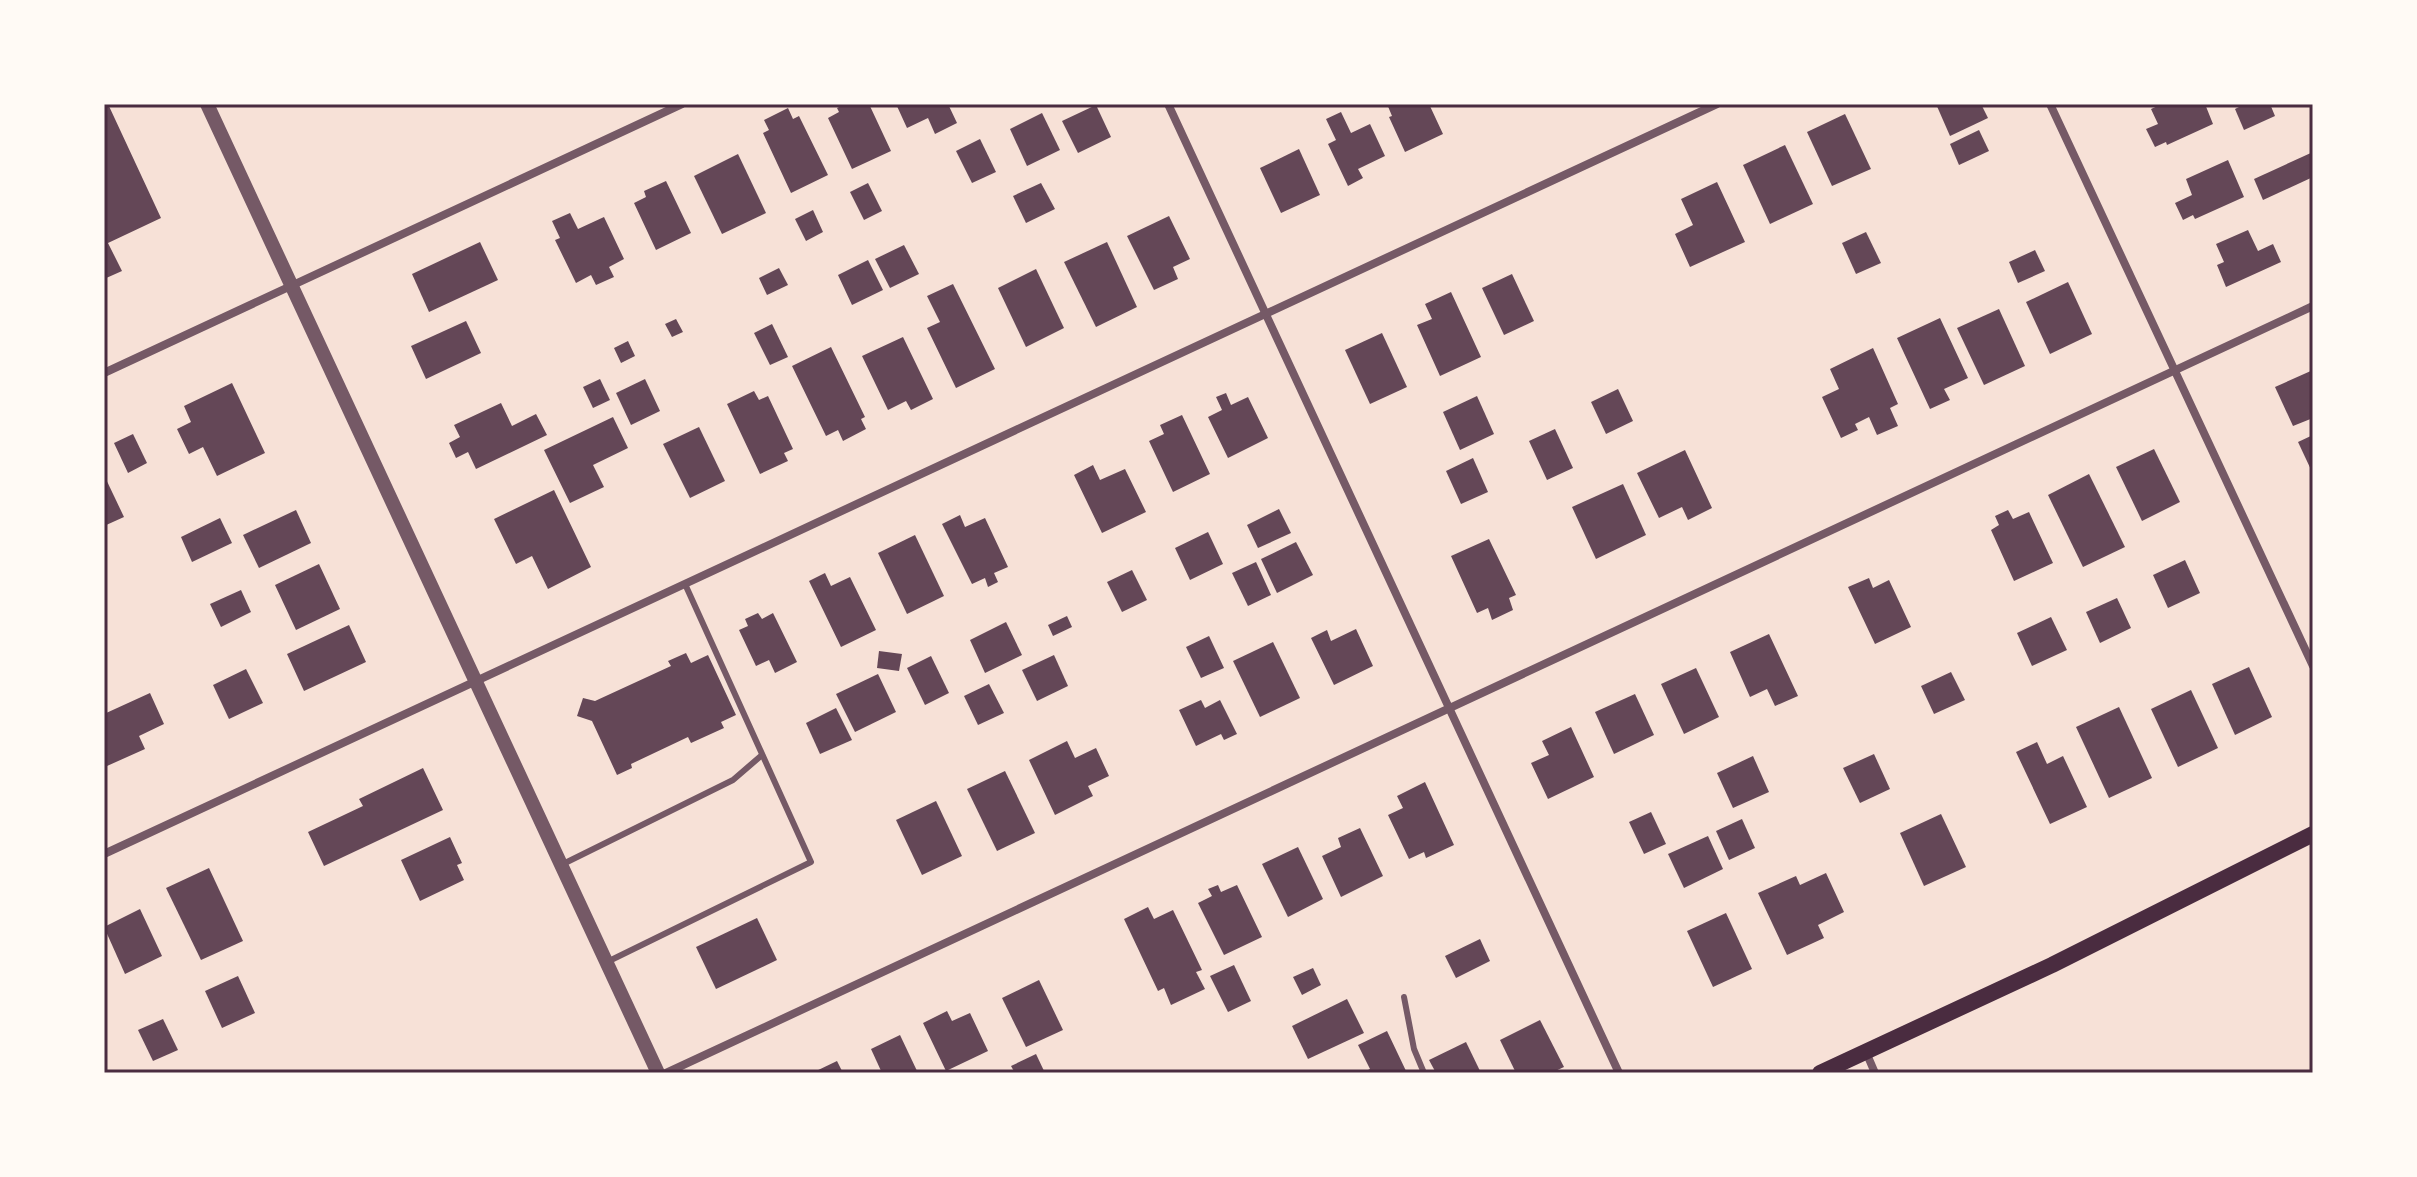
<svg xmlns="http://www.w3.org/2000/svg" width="2417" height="1177" font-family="Karla,sans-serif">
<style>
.building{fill:#644757}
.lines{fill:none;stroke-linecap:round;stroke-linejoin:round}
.service{stroke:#755966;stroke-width:6}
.minor{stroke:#755966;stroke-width:8}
.tertiary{stroke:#755966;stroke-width:14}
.secondary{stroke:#4a2c40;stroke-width:16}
.neatline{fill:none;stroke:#4a2c40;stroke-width:3}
</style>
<rect width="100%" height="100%" fill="#f7e1d7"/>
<g class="building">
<path d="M104 104H108L161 218 108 243 122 271 104 279Z"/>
<path d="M845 104H869L891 151 852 169 828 118 839 112 837 108Z"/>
<path d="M896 104H948L957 123 935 134 928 118 907 128Z"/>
<path d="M1387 104H1429L1443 134 1405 152 1389 117 1392 116Z"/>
<path d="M1936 104H1981L1988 118 1950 136Z"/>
<path d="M2162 104H2205L2213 124 2167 145 2166 142 2155 147 2146 129 2158 124 2151 109Z"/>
<path d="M2245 104H2270L2275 116 2244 130 2235 109Z"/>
<path d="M1096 105 1111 137 1078 153 1062 121Z"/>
<path d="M788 108 793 119 799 116 828 175 791 193 763 133 769 130 764 120Z"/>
<path d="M1341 112 1351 133 1370 124 1385 156 1358 169 1363 178 1348 186 1328 144 1336 140 1326 119Z"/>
<path d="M1042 113 1060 150 1027 166 1010 129Z"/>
<path d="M1845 114 1871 169 1832 186 1807 132Z"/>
<path d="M1979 130 1989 151 1959 165 1950 144Z"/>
<path d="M980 139 996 172 972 183 956 151Z"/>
<path d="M1785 145 1813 204 1770 224 1743 165Z"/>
<path d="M1299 149 1320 195 1281 213 1260 168Z"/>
<path d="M2313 152V177L2263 200 2254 179Z"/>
<path d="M738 154 766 213 722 234 694 176Z"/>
<path d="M2228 160 2244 197 2195 219 2193 215 2183 220 2175 203 2192 195 2186 179Z"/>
<path d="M666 181 691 233 656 250 634 203 646 197 644 191Z"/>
<path d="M1717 182 1745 242 1690 267 1675 234 1693 225 1681 199Z"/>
<path d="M868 183 882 211 864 220 850 192Z"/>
<path d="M1041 183 1055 209 1026 223 1013 196Z"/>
<path d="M813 210 823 232 806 241 795 219Z"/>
<path d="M570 213 578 229 604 217 624 259 609 267 614 277 596 285 591 275 576 283 555 240 560 238 552 221Z"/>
<path d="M1169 216 1190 259 1173 267 1178 279 1154 290 1127 236Z"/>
<path d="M2248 230 2258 251 2273 244 2281 262 2226 287 2217 265 2224 262 2216 244Z"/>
<path d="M1866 232 1881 263 1856 274 1842 243Z"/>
<path d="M480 242 498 280 429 312 412 274Z"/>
<path d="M1107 242 1137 307 1096 327 1064 262Z"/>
<path d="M904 245 919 274 890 288 875 259Z"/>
<path d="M2035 250 2045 271 2018 283 2009 262Z"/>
<path d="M868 260 883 290 852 305 838 275Z"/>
<path d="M779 268 788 285 767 295 759 278Z"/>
<path d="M1036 269 1064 328 1026 347 998 288Z"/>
<path d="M1512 274 1534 321 1504 335 1482 288Z"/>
<path d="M2068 282 2092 334 2050 354 2026 302Z"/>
<path d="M953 284 995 369 956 388 927 328 940 322 927 296Z"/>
<path d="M1451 292 1481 357 1440 376 1417 325 1432 319 1425 304Z"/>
<path d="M1999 309 2025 366 1984 385 1957 328Z"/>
<path d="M1940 318 1968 378 1944 389 1950 400 1930 409 1897 338Z"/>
<path d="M676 319 683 332 672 337 665 324Z"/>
<path d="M466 321 481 353 426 379 411 346Z"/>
<path d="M772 324 788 357 770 365 754 333Z"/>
<path d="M1382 333 1407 387 1370 404 1345 350Z"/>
<path d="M903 337 933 399 911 410 906 401 888 410 862 356Z"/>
<path d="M628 341 635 356 621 363 614 348Z"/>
<path d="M831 347 865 417 861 419 866 429 843 441 838 430 826 436 792 366Z"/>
<path d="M1873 348 1898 404 1890 408 1898 426 1877 435 1869 417 1855 424 1858 430 1841 438 1822 397 1839 389 1830 369Z"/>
<path d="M2313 370V418L2293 426 2275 387Z"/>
<path d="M600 379 610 400 593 408 583 387Z"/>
<path d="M645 379 660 411 631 425 616 393Z"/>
<path d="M232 383 265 453 217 476 203 447 189 454 177 429 191 422 184 406Z"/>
<path d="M1618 389 1633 421 1606 434 1591 402Z"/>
<path d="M754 391 759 400 768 396 793 449 784 453 788 461 760 474 727 404Z"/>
<path d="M1226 393 1231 405 1248 397 1268 438 1228 458 1208 417 1222 410 1216 397Z"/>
<path d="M1477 396 1494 434 1460 450 1443 412Z"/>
<path d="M501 403 512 426 536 414 547 435 476 469 468 452 456 458 449 443 460 437 454 425Z"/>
<path d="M1182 415 1210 474 1173 492 1149 441 1164 434 1160 425Z"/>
<path d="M613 417 628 448 593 465 604 487 570 503 544 450Z"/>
<path d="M699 427 725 481 690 498 663 444Z"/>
<path d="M1555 429 1573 468 1547 480 1529 441Z"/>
<path d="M133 434 147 463 128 473 114 443Z"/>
<path d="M2313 435V474L2298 442Z"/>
<path d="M2154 449 2180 502 2142 521 2116 467Z"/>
<path d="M1685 450 1712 508 1688 520 1682 507 1659 518 1637 473Z"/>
<path d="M1473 458 1488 492 1461 504 1446 471Z"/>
<path d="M1093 465 1100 480 1125 469 1146 512 1102 533 1074 475Z"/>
<path d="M2089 474 2125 547 2083 567 2048 495Z"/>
<path d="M104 475 124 517 104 526Z"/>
<path d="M1623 484 1646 535 1596 559 1572 507Z"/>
<path d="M554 490 591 567 548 589 532 556 516 564 494 519Z"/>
<path d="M1279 509 1291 533 1258 548 1247 525Z"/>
<path d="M296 510 311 543 259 568 243 535Z"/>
<path d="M2008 510 2013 519 2029 512 2053 563 2014 581 1991 530 1999 525 1995 516Z"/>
<path d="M960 515 965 527 985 518 1008 567 994 573 998 582 988 587 985 578 972 584 942 524Z"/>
<path d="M220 518 232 543 192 562 181 537Z"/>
<path d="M1208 532 1223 564 1190 580 1175 548Z"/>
<path d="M915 535 944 596 907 614 878 553Z"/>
<path d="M1489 539 1516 595 1509 598 1513 610 1492 620 1488 608 1477 613 1451 556Z"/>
<path d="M1296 542 1313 575 1277 593 1261 559Z"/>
<path d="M2185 560 2200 593 2168 608 2153 575Z"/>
<path d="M1256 562 1271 595 1248 606 1232 573Z"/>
<path d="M319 564 340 609 296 630 275 585Z"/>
<path d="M1132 570 1147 600 1122 612 1107 582Z"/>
<path d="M825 573 831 586 850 577 876 630 841 647 809 581Z"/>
<path d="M1869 578 1873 588 1889 580 1911 627 1875 644 1848 587Z"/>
<path d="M241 590 251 612 221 627 210 604Z"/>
<path d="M2117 598 2131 628 2100 643 2086 612Z"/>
<path d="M758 613 762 619 773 613 797 662 775 673 769 660 756 666 739 630 748 626 745 619Z"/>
<path d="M1067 616 1072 627 1053 636 1048 625Z"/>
<path d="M2051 617 2067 650 2032 666 2017 633Z"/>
<path d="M1006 622 1022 655 985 673 970 640Z"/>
<path d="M349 625 366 662 304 691 287 654Z"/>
<path d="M1356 629 1373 666 1334 685 1311 638 1327 630 1331 641Z"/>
<path d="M1769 634 1798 696 1775 706 1767 689 1750 697 1730 652Z"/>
<path d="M1209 636 1224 668 1201 678 1186 647Z"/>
<path d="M1273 642 1300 698 1260 717 1233 661Z"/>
<path d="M879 651 902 654 899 671 877 668Z"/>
<path d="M686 653 691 663 708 655 736 715 721 722 724 728 691 743 688 737 631 764 632 768 617 775 592 721 577 716 583 698 595 701 671 666 668 661Z"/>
<path d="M1054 655 1068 686 1037 701 1022 670Z"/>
<path d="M931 656 949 693 925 705 907 668Z"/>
<path d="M2249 667 2272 717 2235 735 2212 684Z"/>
<path d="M1696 668 1719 717 1684 734 1661 684Z"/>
<path d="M246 669 263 703 229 719 213 685Z"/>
<path d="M1951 672 1965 700 1934 714 1921 686Z"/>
<path d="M878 674 896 712 855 732 836 694Z"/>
<path d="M989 684 1004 713 978 725 964 696Z"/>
<path d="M2191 690 2218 748 2178 767 2151 709Z"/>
<path d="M150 693 164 724 139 736 145 749 107 766 104 760V714Z"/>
<path d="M1635 694 1654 735 1614 754 1595 712Z"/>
<path d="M1201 700 1205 708 1220 700 1237 734 1224 740 1221 734 1196 746 1179 710Z"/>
<path d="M2119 707 2152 778 2109 798 2076 727Z"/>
<path d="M836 708 852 740 820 754 806 723Z"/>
<path d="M1571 727 1594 777 1548 799 1531 763 1549 755 1542 741Z"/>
<path d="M1067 741 1075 758 1096 748 1109 776 1088 786 1093 796 1055 815 1029 760Z"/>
<path d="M2037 742 2047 764 2063 756 2087 807 2050 824 2016 752Z"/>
<path d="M1874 754 1890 789 1860 803 1843 768Z"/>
<path d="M1753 756 1769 792 1733 808 1717 773Z"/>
<path d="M423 768 443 810 324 866 308 832 363 806 359 799Z"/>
<path d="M1005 771 1035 833 997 851 967 789Z"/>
<path d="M1425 782 1454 845 1426 858 1424 852 1409 859 1388 815 1403 808 1397 796Z"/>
<path d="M936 801 962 856 922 875 896 820Z"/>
<path d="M1651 812 1666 844 1644 854 1629 822Z"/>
<path d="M1941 814 1966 867 1924 886 1900 833Z"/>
<path d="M1742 819 1755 848 1729 860 1716 831Z"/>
<path d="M1360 828 1383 876 1341 897 1322 856 1341 847 1338 838Z"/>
<path d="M1708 836 1723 869 1684 888 1668 854Z"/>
<path d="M450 837 462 863 457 865 464 880 420 901 401 860Z"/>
<path d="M1298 847 1323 899 1288 917 1262 864Z"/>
<path d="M209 868 243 941 201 960 166 888Z"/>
<path d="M1826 873 1844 912 1818 925 1824 938 1787 955 1758 893 1796 876 1800 885Z"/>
<path d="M1218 885 1221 892 1237 885 1262 937 1224 955 1198 903 1212 896 1208 889Z"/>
<path d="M1148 907 1154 919 1173 910 1202 970 1196 972 1205 989 1171 1005 1164 988 1158 991 1124 919Z"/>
<path d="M140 909 162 956 125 974 104 927Z"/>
<path d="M1726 913 1752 969 1713 987 1687 931Z"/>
<path d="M757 918 777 960 716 989 696 947Z"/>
<path d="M1480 939 1490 961 1456 978 1445 956Z"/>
<path d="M1234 965 1251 1001 1228 1012 1210 976Z"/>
<path d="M1313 968 1321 985 1302 995 1293 977Z"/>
<path d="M238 976 255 1013 222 1028 205 991Z"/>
<path d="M1039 980 1063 1030 1026 1047 1002 998Z"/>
<path d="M1347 999 1364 1033 1308 1059 1292 1026Z"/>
<path d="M947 1011 952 1021 970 1013 988 1051 946 1071 923 1023Z"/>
<path d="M163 1019 178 1050 153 1061 138 1030Z"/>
<path d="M1540 1020 1564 1067 1551 1073H1516L1500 1040Z"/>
<path d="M1387 1031 1407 1073H1362L1370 1069 1358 1045Z"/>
<path d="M900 1035 918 1073H882L871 1049Z"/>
<path d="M1466 1042 1481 1073H1436L1429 1060Z"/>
<path d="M1036 1054 1045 1073H1015L1011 1066Z"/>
<path d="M837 1061 843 1073H812Z"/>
</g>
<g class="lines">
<g class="service">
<path d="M563 864 733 780 762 755"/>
<path d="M607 962 811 862 685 584"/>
<path d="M1404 997 1414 1049 1424 1073"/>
</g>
<g class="minor">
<path d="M1168 104 1619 1073"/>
<path d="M2050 104 2313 666"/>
<path d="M104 373 682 104"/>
<path d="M104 854 1717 104"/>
<path d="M1866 1052 1875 1073"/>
<path d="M666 1073 2313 306"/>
</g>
<path class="tertiary" d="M207 104 658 1073"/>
<path class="secondary" d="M1820 1073 2052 965 2313 834"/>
</g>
<rect width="2417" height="1177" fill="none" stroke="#fffaf5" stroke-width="212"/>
<rect x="106" y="106" width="2205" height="965" class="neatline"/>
</svg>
